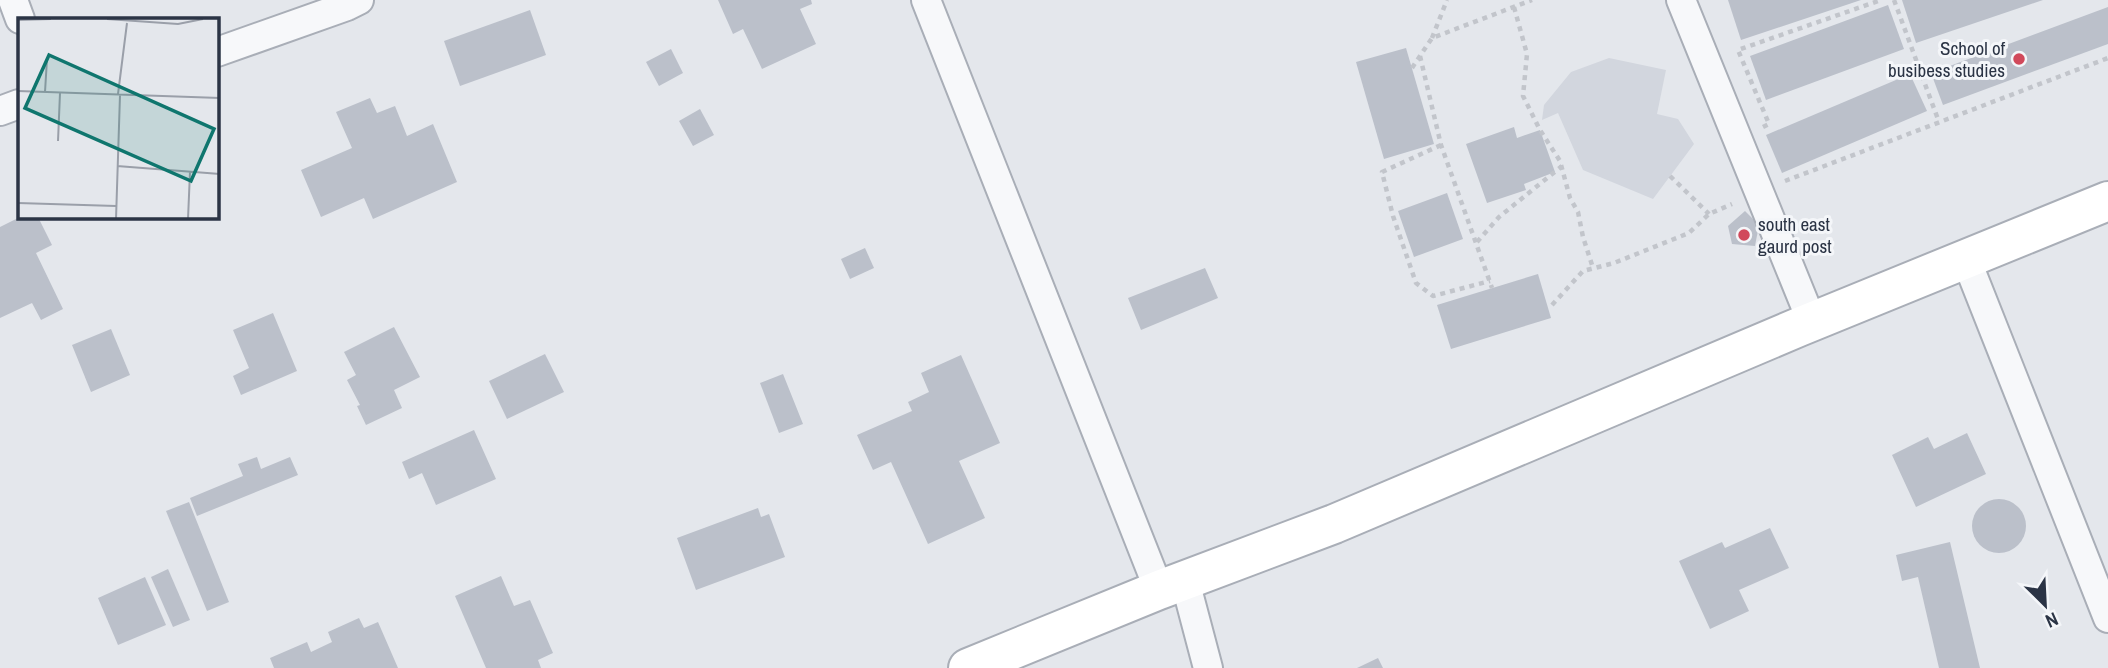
<svg xmlns="http://www.w3.org/2000/svg" width="2108" height="668" font-family="'Archivo Narrow',sans-serif">
<style>
.built{fill:#d2d6de}
.building{fill:#bbc0ca}
.lines{fill:none;stroke-linecap:round;stroke-linejoin:round}
.street-casing{stroke:#a9aeb7;stroke-width:32}
.secondary-casing{stroke:#a9aeb7;stroke-width:42}
.path{stroke:#c2c5cb;stroke-width:4.5;stroke-dasharray:5 5;stroke-linecap:butt}
.street{stroke:#f7f8fa;stroke-width:28}
.secondary{stroke:#fff;stroke-width:38}
.poi-dot{fill:#d1495b;stroke:#f4f6f9;stroke-width:2.5}
.labels{text-anchor:middle;stroke-width:6;stroke-linejoin:round;paint-order:stroke}
.poi-label{font-size:19px;fill:#2b3445;stroke:#f4f6f9;text-anchor:end}
.inset-road{fill:none;stroke:#9a9fa9;stroke-width:2}
.view{fill:#0f766e;fill-opacity:0.15;stroke:#0f766e;stroke-width:3.5}
.inset-edge{fill:none;stroke:#2b3445;stroke-width:3.5}
</style>
<rect width="100%" height="100%" fill="#e4e7ec"/>
<path class="built" d="M1609 58 1666 70 1657 114 1678 119 1694 144 1653 199 1583 170 1558 113 1542 120 1544 105 1571 72Z"/>
<g class="building">
<path d="M718 0H811L812 4 800 9 816 44 762 69 743 29 733 34Z"/>
<path d="M1728 0H1861L1741 40Z"/>
<path d="M1902 0H2043L1916 43Z"/>
<path d="M1888 5 1904 49 1766 100 1750 56Z"/>
<path d="M2108 7V44L1943 105 1931 73Z"/>
<path d="M530 10 546 55 460 86 444 41Z"/>
<path d="M1406 48 1434 144 1384 159 1356 62Z"/>
<path d="M671 49 683 73 659 86 646 62Z"/>
<path d="M1910 74 1927 111 1782 173 1766 135Z"/>
<path d="M370 98 377 113 395 106 407 136 433 124 457 182 373 219 364 198 321 217 301 170 352 148 336 112Z"/>
<path d="M700 109 714 135 693 146 679 121Z"/>
<path d="M1514 127 1517 138 1540 130 1555 172 1524 184 1526 190 1487 203 1466 144Z"/>
<path d="M1447 193 1463 239 1414 257 1398 211Z"/>
<path d="M1745 211 1759 225 1755 246 1732 244 1728 226Z"/>
<path d="M20 217H38L52 245 36 253 63 309 41 320 32 303 0 318V227Z"/>
<path d="M865 248 874 268 850 279 841 259Z"/>
<path d="M1205 268 1218 298 1141 330 1128 298Z"/>
<path d="M1538 274 1551 318 1451 349 1437 305Z"/>
<path d="M273 313 297 371 241 395 233 376 249 368 233 330Z"/>
<path d="M394 327 420 377 394 390 402 408 366 425 357 406 360 405 347 380 356 375 344 352Z"/>
<path d="M111 329 130 375 91 392 72 345Z"/>
<path d="M545 354 564 392 507 419 489 381Z"/>
<path d="M961 355 1000 443 959 461 985 518 928 544 891 462 873 470 857 435 912 411 908 402 929 392 921 373Z"/>
<path d="M783 374 803 424 779 433 760 383Z"/>
<path d="M474 430 496 479 436 505 422 473 409 479 402 462Z"/>
<path d="M1967 433 1986 474 1916 507 1892 455 1928 437 1934 449Z"/>
<path d="M257 457 261 469 290 457 298 475 197 516 190 498 243 476 238 464Z"/>
<circle cx="1999" cy="526" r="27"/>
<path d="M189 502 229 602 207 611 166 511Z"/>
<path d="M758 508 761 517 769 514 785 557 696 590 677 538Z"/>
<path d="M1770 528 1789 568 1739 590 1749 611 1710 629 1679 561 1722 542 1725 548Z"/>
<path d="M1950 542 1980 668H1939L1918 577 1902 581 1896 555Z"/>
<path d="M168 569 190 620 173 627 151 577Z"/>
<path d="M501 576 514 606 530 600 553 653 538 660 541 668H486L455 596Z"/>
<path d="M145 577 166 625 118 645 98 598Z"/>
<path d="M359 618 364 628 378 622 398 668H274L270 658 307 642 311 652 332 642 328 632Z"/>
<path d="M1378 658 1383 668H1357Z"/>
</g>
<g class="lines">
<g class="street-casing">
<g id="street">
<path d="M13 0 20 19"/>
<path d="M926 0 1159 590"/>
<path d="M1681 0 1812 322"/>
<path d="M217 52 347 6 359 0"/>
<path d="M0 111 19 104"/>
<path d="M1966 259 2108 618"/>
<path d="M1185 581 1208 668"/>
</g>
</g>
<g class="secondary-casing">
<path id="secondary" d="M968 668 1159 590 1334 524 1799 327 2108 201"/>
</g>
<g class="path">
<path d="M1894 0 1939 122"/>
<path d="M1514 7 1527 54 1523 96 1540 130 1560 161 1570 198 1578 212 1583 237 1593 268"/>
<path d="M1432 38 1447 0"/>
<path d="M1420 56 1441 145 1492 288"/>
<path d="M1412 68 1432 38 1532 0"/>
<path d="M1763 127 1769 124 1738 50 1881 0"/>
<path d="M1441 145 1382 172 1393 216 1416 283 1433 296 1490 281"/>
<path d="M1670 176 1709 214"/>
<path d="M1785 181 2108 58"/>
<path d="M1477 242 1499 217 1562 166"/>
<path d="M1552 305 1583 271 1614 263 1689 233 1709 214 1732 204"/>
</g>
<use href="#street" class="street"/>
<use href="#secondary" class="secondary"/>
</g>
<g class="poi-dot">
<circle cx="2019" cy="59" r="7"/>
<circle cx="1744" cy="235" r="7"/>
</g>
<g class="labels">
<g class="poi-label">
<text x="2005" y="55">School of<tspan x="2005" dy="22">busibess studies</tspan></text>
<text x="1758" y="231" text-anchor="start">south east<tspan x="1758" dy="22">gaurd post</tspan></text>
</g>
</g>
<g transform="translate(18 18)">
<rect width="201" height="201" fill="#e4e7ec"/>
<path class="inset-road" d="M89 1 160 6 185 1M0 2 33 1M0 73 202 80M27 74 29 41M100 76 109 5M40 123 42 75M99 148 202 156M0 185 98 188M98 201 102 77M170 201 172 154"/>
<path class="view" d="M31 37 196 111 173 163 7 90Z"/>
<rect width="201" height="201" class="inset-edge"/>
</g>
<g transform="translate(2045 605) rotate(156)" stroke="#f4f6f9" stroke-width="5" paint-order="stroke">
<path d="M0-5L12 26L0 18L-12 26Z" fill="#2b3445"/>
<text y="-10" font-size="19" font-weight="bold" text-anchor="middle" fill="#2b3445">N</text>
</g>
</svg>
